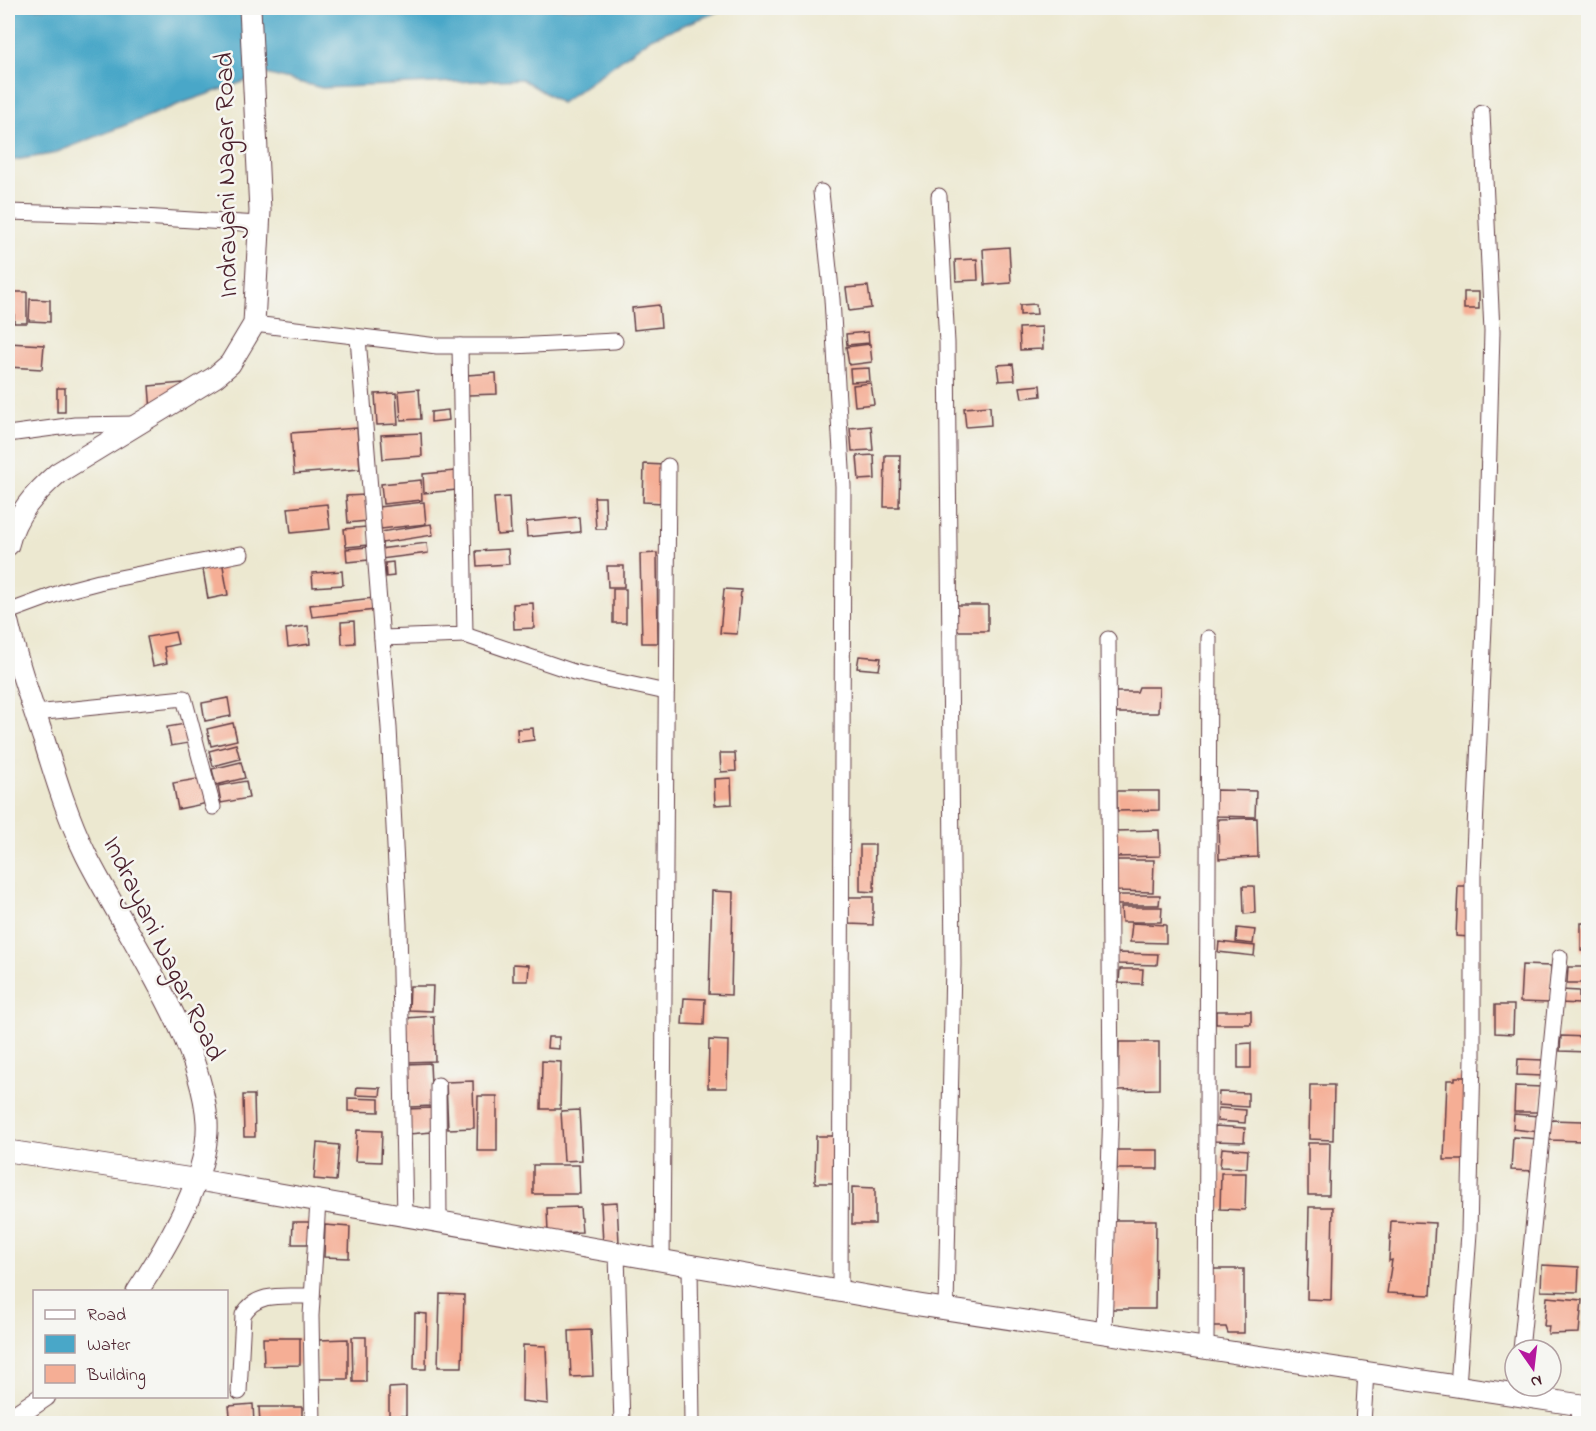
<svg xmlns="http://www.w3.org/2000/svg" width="1596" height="1431" font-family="'Indie Flower',sans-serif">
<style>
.water{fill:#49a7c8;stroke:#4a637a;stroke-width:1.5}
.building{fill:#f5ae95}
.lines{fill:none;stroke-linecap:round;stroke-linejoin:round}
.street-casing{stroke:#623d44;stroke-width:17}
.secondary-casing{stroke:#623d44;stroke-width:23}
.street{stroke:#fff;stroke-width:15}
.secondary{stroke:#fff;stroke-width:21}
.labels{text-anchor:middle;stroke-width:5;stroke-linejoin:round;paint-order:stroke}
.street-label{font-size:27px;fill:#4a1f2b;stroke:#f6f6f2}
</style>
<rect width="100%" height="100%" fill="#f6f6f2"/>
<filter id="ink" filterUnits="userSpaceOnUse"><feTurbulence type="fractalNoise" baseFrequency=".0167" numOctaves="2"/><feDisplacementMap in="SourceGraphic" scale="12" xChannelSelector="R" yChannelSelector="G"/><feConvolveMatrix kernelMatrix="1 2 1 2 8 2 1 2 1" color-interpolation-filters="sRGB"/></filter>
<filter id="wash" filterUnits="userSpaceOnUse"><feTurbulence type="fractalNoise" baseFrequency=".008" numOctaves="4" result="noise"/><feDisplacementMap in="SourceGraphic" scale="24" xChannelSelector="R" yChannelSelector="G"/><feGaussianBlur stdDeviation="1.35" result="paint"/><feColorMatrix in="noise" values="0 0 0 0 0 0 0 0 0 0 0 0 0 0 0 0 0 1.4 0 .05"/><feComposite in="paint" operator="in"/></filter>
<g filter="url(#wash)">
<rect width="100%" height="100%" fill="#ece8d0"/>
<path class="water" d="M8 8H727L651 38 561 103 522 79 322 88 266 74 182 103 52 154 8 161Z"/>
<g id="blocks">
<g class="building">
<path d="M1009 247 1011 283 985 285 983 249Z"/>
<path d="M977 259 978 280 956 281 955 260Z"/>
<path d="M868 286 871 308 849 311 846 288Z"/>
<rect x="14" y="292" width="13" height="31"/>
<rect x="1464" y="292" width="15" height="17"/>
<path d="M30 299 50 300V322L29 321Z"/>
<path d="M1036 304 1037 314 1020 315V305Z"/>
<path d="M659 305 661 327 634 330 632 308Z"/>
<path d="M1042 327 1043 349 1020 350 1019 328Z"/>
<path d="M868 332 869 343 847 345 846 334Z"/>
<path d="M8 343 44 345 42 369 8 367Z"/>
<path d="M870 344 872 362 849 365 846 347Z"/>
<path d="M1013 364 1015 380 999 381 997 365Z"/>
<path d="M869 368 870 381 851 382 850 369Z"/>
<path d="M496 373 497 394 468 395 467 375Z"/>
<path d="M183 383 185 409 151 412 149 386Z"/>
<path d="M871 383 874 404 855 406 853 385Z"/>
<path d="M1040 385 1041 396 1022 398 1020 387Z"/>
<rect x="57" y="388" width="8" height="24"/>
<path d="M419 389 421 419 401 420 399 391Z"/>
<path d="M396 393 398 424 377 425 375 394Z"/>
<path d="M990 406 991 425 966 427 964 408Z"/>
<path d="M448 410 449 420 431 422V412Z"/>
<path d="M871 426 873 450 852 451 850 428Z"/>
<path d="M357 428 360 469 294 474 291 433Z"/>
<path d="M421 433 422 456 383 459 381 435Z"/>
<path d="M874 455 875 479 859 480 857 456Z"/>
<path d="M885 455H900L899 507H884Z"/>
<path d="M644 464 664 465 663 503 643 502Z"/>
<path d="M455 471 457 490 424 493 423 474Z"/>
<path d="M421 480 422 500 383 504 381 484Z"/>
<path d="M365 495 367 521 348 523 346 496Z"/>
<path d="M509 497 511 534 497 535 494 498Z"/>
<path d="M594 497H605L606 529H596Z"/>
<path d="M424 502 426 524 381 529 378 507Z"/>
<path d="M327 504 330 529 291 533 288 508Z"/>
<path d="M579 517 580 532 527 537 526 522Z"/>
<path d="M431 524 433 535 382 543 380 532Z"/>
<path d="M366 527 368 545 346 547 344 529Z"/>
<path d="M427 543 428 553 381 559 379 549Z"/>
<path d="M368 547 369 560 347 562 346 549Z"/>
<path d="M508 549 509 564 477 566 476 551Z"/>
<path d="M657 553 658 643H642L640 554Z"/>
<path d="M222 560 228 595 208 599 202 564Z"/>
<path d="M393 562 394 576 386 577 385 563Z"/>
<path d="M607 566H624V587H608Z"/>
<path d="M342 571 343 585 313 587 312 573Z"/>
<rect x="613" y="589" width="13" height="34"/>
<path d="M724 589 741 590 737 634 720 633Z"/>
<path d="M374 598 375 610 312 617 310 605Z"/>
<path d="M533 603 534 628 514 629 513 604Z"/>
<path d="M954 605H988V631H953Z"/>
<path d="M354 621 355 643 342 644 341 622Z"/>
<path d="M308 626 310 644 288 647 286 629Z"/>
<path d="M175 632 178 644 164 647 167 663 153 666 147 637Z"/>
<path d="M859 656 881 658 879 670 857 668Z"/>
<path d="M1139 687H1159L1158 713H1114V692H1137Z"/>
<path d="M228 698 231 716 205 721 202 703Z"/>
<path d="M191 723 195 742 171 746 167 727Z"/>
<path d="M233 723 237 740 211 746 207 729Z"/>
<path d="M533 728 534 740 518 742 517 729Z"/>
<path d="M236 744 240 759 213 766 209 751Z"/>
<path d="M720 753H735L736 771 721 772Z"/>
<path d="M241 762 245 778 216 785 212 769Z"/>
<path d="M203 778 208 803 178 809 173 783Z"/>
<path d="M731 778 732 804 715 805 714 779Z"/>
<path d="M246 781 249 798 221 803 218 786Z"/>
<path d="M1216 790 1256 791 1255 817 1215 816Z"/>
<path d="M1117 791H1159V810L1117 811Z"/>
<path d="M1257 818 1258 857 1219 859 1218 819Z"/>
<path d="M1159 830 1160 856 1115 857V831Z"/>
<path d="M860 845H875L874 892 860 891Z"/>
<path d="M1116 860H1154L1153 892 1115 891Z"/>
<path d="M1243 886H1254L1255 913 1244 914Z"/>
<path d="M1458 886H1472L1470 937 1456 936Z"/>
<path d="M712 891 733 892 731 995 709 994Z"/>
<path d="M1116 895H1160L1159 905H1115Z"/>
<path d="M849 897H873V925L849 924Z"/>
<path d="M1121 907H1162L1161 922H1122Z"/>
<path d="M1132 923 1166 925V943L1130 942Z"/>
<rect x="1581" y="923" width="7" height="28"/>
<path d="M1237 928 1255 930 1253 944 1236 942Z"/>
<path d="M1219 942 1255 946 1254 956 1218 952Z"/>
<path d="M1116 953 1158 954 1157 965 1116 964Z"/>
<path d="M513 964 529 965 528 981H513Z"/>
<path d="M1522 965 1551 966 1550 1003 1520 1002Z"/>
<path d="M1568 967H1588V983H1567Z"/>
<path d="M1120 969H1143L1142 984 1119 983Z"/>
<path d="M410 986H433L432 1011 409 1010Z"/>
<path d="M1561 990 1579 991V1004L1561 1003Z"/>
<path d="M684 998 705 999 704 1025 682 1024Z"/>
<path d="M1495 1005H1514L1513 1034 1495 1033Z"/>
<rect x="1216" y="1011" width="35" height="13"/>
<path d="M434 1016 435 1061 408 1062 406 1018Z"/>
<path d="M1561 1036 1588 1037V1052L1560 1051Z"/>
<path d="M548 1037H559V1049L547 1048Z"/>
<path d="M709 1040 728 1041 727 1088H708Z"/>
<path d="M1119 1042H1159V1089L1118 1090Z"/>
<path d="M1251 1043V1068H1238V1044Z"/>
<path d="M1518 1059 1543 1060V1076L1517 1075Z"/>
<path d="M542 1061 561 1062 560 1109H541Z"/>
<path d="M430 1063 432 1106 410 1107 408 1064Z"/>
<path d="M1455 1077H1466L1464 1160H1444L1447 1080H1455Z"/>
<path d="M473 1081 474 1128 448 1129 446 1082Z"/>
<path d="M1310 1085H1334L1333 1140 1309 1139Z"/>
<path d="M1515 1086 1542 1087 1540 1112H1514Z"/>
<path d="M357 1087 381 1088 380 1096 356 1095Z"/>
<path d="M1219 1092 1248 1093V1107L1218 1105Z"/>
<path d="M243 1095H254L255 1137H244Z"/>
<path d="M478 1096H497V1151H477Z"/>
<path d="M348 1098 379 1099V1112L348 1111Z"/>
<path d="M431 1108 432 1132 409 1134 408 1109Z"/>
<path d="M1218 1108 1246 1110 1245 1123 1217 1121Z"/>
<path d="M579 1110 582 1160 564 1161 561 1111Z"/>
<path d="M1514 1114 1540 1116 1539 1132 1513 1129Z"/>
<path d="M1550 1120 1583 1121V1141L1549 1140Z"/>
<path d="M1215 1126 1245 1128 1244 1142 1214 1141Z"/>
<path d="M357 1130 382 1131 381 1162 355 1161Z"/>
<path d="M816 1136H836L835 1183H815Z"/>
<path d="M1513 1137 1538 1139 1536 1171 1511 1170Z"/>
<path d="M317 1143 339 1145 336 1181 314 1179Z"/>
<path d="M1308 1143H1330L1329 1195H1308Z"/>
<path d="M1222 1148 1248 1150 1247 1168 1220 1167Z"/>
<rect x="1117" y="1150" width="41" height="19"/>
<path d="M533 1165H579L580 1194H533Z"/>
<path d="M1221 1173H1246L1245 1210 1220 1209Z"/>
<path d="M852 1187 875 1188V1224H852Z"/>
<path d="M617 1202 619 1243 603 1244 601 1203Z"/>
<path d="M580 1207 582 1232 548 1233 547 1208Z"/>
<path d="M1309 1207H1333L1331 1300 1307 1299Z"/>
<path d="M1113 1220H1156L1155 1309H1112Z"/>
<path d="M1391 1221 1435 1223 1431 1295 1387 1293 1392 1260 1389 1261Z"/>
<path d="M293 1222H311V1244H292Z"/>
<path d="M325 1225 350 1227 349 1258 324 1257Z"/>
<path d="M1542 1265 1579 1267 1578 1292 1541 1291Z"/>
<path d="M1212 1269H1244V1333H1228L1226 1327H1211Z"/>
<path d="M440 1294 464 1295 462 1367H438Z"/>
<path d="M1547 1297 1582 1300 1579 1333 1548 1334 1549 1326H1544Z"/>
<path d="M415 1313 427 1314 426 1369H414Z"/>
<path d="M591 1330 593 1376 571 1377 569 1331Z"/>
<path d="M352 1337H366V1382H353Z"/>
<path d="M263 1338H300V1365L264 1366Z"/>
<path d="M348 1339V1379H319V1340Z"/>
<path d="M523 1345 546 1346 548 1404 522 1401Z"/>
<path d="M406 1387V1416H389V1388Z"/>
<path d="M253 1404 254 1424H231L229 1406Z"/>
<path d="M259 1407H302V1424H260Z"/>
</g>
</g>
</g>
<g filter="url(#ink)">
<use href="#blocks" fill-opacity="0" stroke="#623d44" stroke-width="1.5"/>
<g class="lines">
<g class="street-casing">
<g id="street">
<path d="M821 192 832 299 843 486 840 1292"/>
<path d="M939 196 947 343 953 964 946 1309"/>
<path d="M8 212 109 215 259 224"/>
<path d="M254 324 437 346H512L615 341"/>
<path d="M358 338 389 728 399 925 405 1217"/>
<path d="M8 434 75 425 136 424"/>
<path d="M8 612 65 591 99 582 241 554"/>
<path d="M465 635 574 672 666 692"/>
<path d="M382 638 465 635 460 346"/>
<path d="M35 713 184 698 213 807"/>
<path d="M438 1085 439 1223"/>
<path d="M617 1254 622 1424"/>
<path d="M662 1262 668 466"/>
<path d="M690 1266 692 1424"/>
<path d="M1104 1332 1111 1108 1108 639"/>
<path d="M1206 1347 1209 638"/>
<path d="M1521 1350 1560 957"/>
<path d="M1458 1386 1469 1233 1473 1057V874L1485 603 1492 331 1482 113"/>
<path d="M239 1392 243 1315C257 1290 287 1297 312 1296"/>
<path d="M313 1424 311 1316 318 1201"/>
<path d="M1363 1424 1366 1371"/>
<path d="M1579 1424 1580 1405"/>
</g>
</g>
<g class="secondary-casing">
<g id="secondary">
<path d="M8 545C15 515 35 493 58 473L215 377 230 364 254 324 260 211 250 8"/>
<path d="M8 623C17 663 31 701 44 740 56 779 68 818 86 855 124 931 202 1038 207 1122 210 1175 166 1248 137 1292"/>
<path d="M8 1151 199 1180 919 1305 1588 1406"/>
<path d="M8 1421 45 1396"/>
</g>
</g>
<use href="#street" class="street"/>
<use href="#secondary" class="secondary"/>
</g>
</g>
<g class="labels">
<g class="street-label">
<text transform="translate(225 175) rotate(-91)" y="9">Indrayani Nagar Road</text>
<text transform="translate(165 948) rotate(64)" y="9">Indrayani Nagar Road</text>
</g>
</g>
<rect width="1596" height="1431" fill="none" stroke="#f6f6f2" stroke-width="30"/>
<rect x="33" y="1290" width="195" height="108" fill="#f6f6f2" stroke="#b1a0a2" stroke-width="1.5"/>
<rect x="45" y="1310" width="30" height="9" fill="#ffffff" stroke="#b1a0a2" stroke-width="1.5"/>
<text x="87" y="1320" font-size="18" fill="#4a1f2b">Road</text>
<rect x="45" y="1335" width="30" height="18" fill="#49a7c8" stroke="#b1a0a2" stroke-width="1.5"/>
<text x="87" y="1350" font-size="18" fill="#4a1f2b">Water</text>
<rect x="45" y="1365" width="30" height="18" fill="#f5ae95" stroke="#b1a0a2" stroke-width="1.5"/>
<text x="87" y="1380" font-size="18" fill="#4a1f2b">Building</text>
<g transform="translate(1533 1368) rotate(166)"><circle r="28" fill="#f6f6f2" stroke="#b1a0a2" stroke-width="1.5"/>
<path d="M0-4.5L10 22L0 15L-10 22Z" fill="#b5179e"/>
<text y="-9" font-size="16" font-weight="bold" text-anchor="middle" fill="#4a1f2b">N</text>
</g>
</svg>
